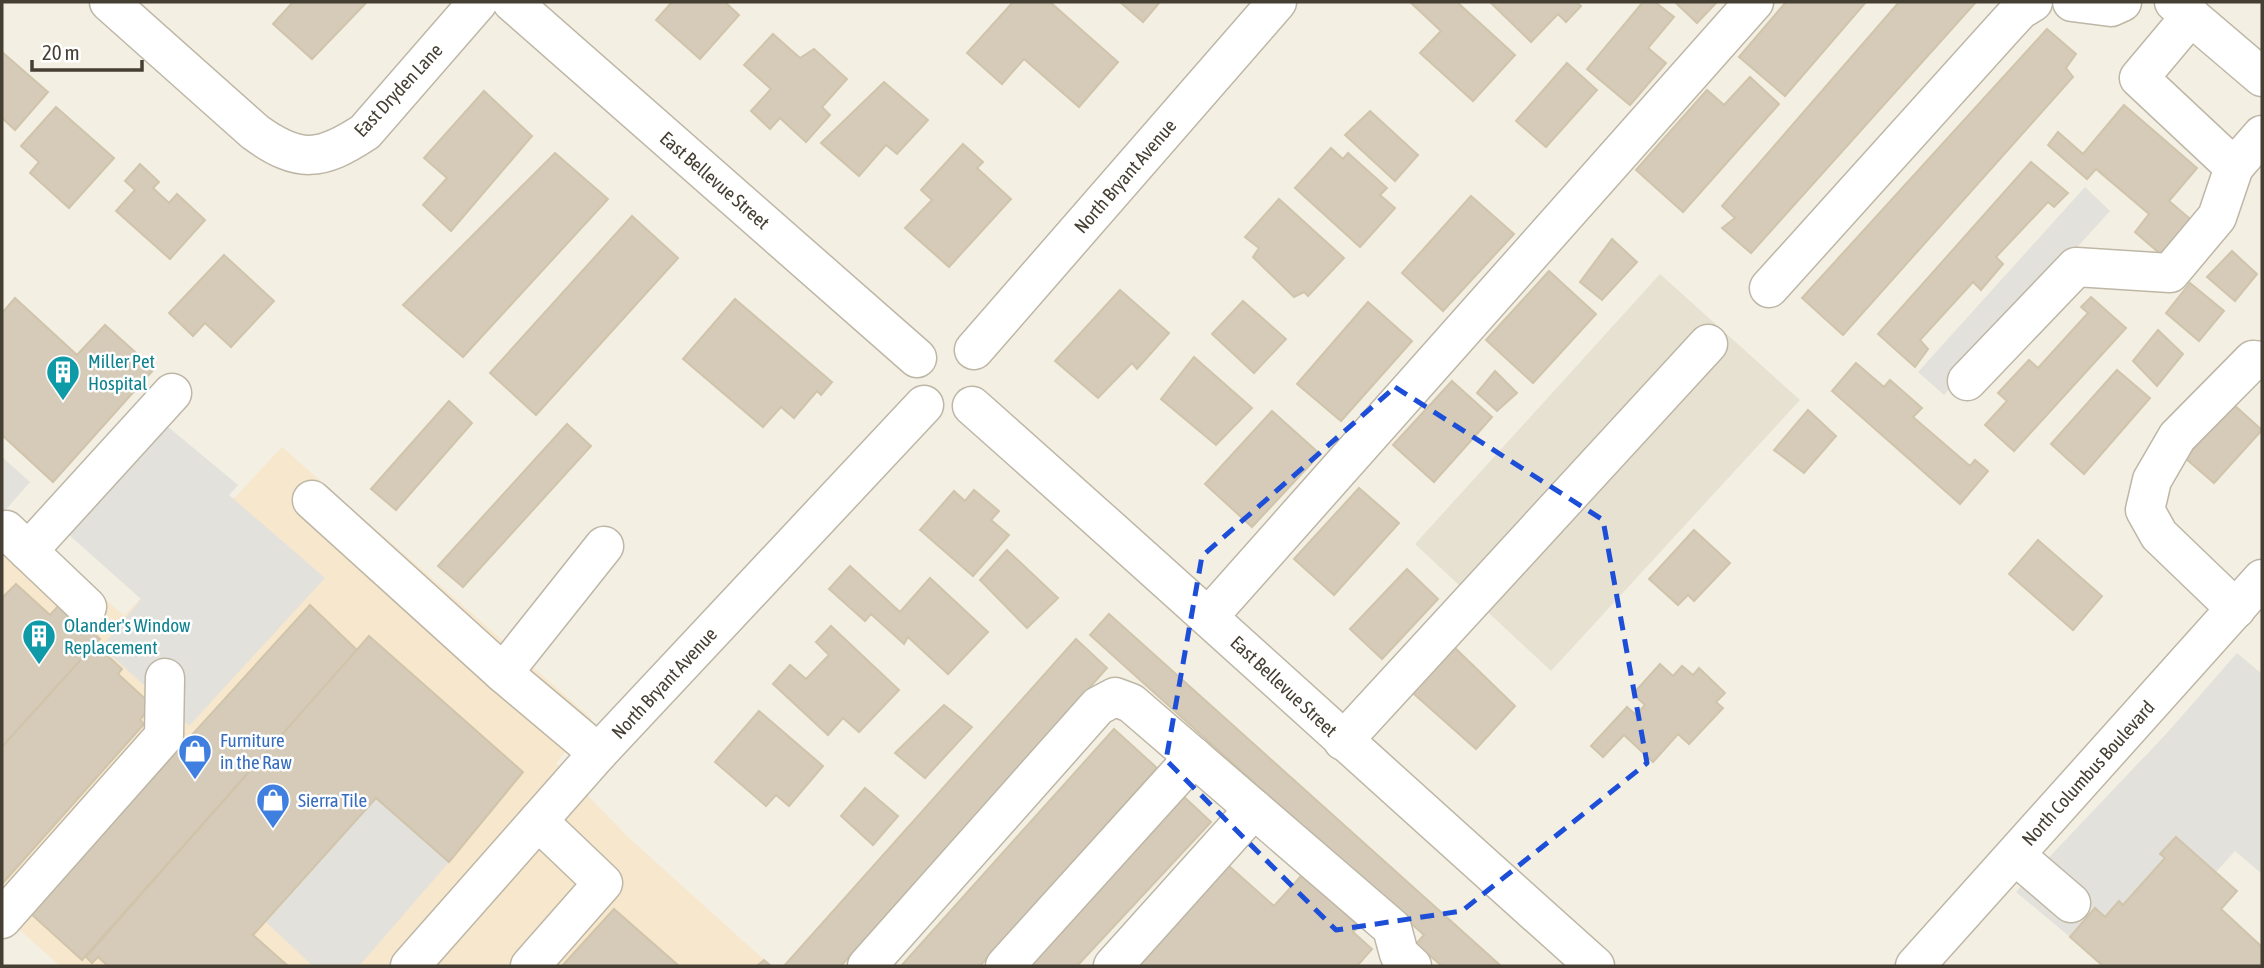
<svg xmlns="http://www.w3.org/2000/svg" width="2264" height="968" font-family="'Asap Condensed',sans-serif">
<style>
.residential{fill:#e7e1d1}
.commercial{fill:#f6e7cd}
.parking{fill:#e3e1dc}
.building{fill:#d5cbb8;stroke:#d0c4ab;stroke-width:2}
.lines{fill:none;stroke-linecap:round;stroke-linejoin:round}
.minor-casing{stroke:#beb7a6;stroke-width:41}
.minor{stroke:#fff;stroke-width:38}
.marked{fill:none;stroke:#1d4ed8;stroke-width:5;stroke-dasharray:14 9;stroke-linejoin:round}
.labels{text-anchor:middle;stroke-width:5;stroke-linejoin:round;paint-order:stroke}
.street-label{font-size:19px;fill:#453f33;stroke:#fff}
.culture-label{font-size:19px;fill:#0d838f;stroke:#fff;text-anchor:start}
.shop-label{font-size:19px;fill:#366cbe;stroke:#fff;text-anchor:start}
</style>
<rect width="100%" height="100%" fill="#f3efe3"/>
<path class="residential" d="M1660 274 1800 400 1551 671 1415 544Z"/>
<path class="commercial" d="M282 447 592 719 556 763 629 838 771 966H60L2 914V551L24 527 124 616Z"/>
<g class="parking">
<path d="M2085 187 2110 211 1944 395 1918 372Z"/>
<path d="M167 426 238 485 229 495 325 578 189 726 102 647 141 599 68 534Z"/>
<path d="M2 457 30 482 2 514Z"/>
<path d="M2237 653 2262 674V874L2235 851 2216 872 2176 837 2161 854 2165 858 2123 905 2118 902 2105 917 2095 909 2070 937 2016 892 2167 733Z"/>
<path d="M376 798 449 862 359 966H313L266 922Z"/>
</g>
<g class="building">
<path d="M293 2H367L312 59 273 24Z"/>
<path d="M672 2H725L739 15 700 59 656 20Z"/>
<path d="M1013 2H1050L1118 62 1079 107 1024 59 1002 84 967 53Z"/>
<path d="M1120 2H1160L1143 22Z"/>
<path d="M1410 2H1457L1515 55 1473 101 1420 53 1441 31Z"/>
<path d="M1490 2H1576L1581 6 1566 22 1558 14 1531 42Z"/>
<path d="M1643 2H1655L1674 17 1648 48 1666 63 1630 105 1587 69Z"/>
<path d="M1675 2H1717L1697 23Z"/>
<path d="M1786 2H1866L1785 96 1739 57Z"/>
<path d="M1899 2H1976L1751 253 1722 228 1735 218 1722 206Z"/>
<path d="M2047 29 2076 54 2066 68 2073 77 1843 335 1802 298Z"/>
<path d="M773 34 800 58 814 49 847 79 822 107 830 115 806 142 780 118 770 129 751 111 771 89 744 65Z"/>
<path d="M2 52 48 92 15 130 2 118Z"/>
<path d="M1567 63 1597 90 1546 147 1516 121Z"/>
<path d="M1750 77 1779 104 1683 212 1636 170 1707 90 1724 105Z"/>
<path d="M884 82 928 120 897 154 886 145 859 176 821 143Z"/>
<path d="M484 91 532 136 451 231 423 205 447 178 424 158Z"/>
<path d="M2124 105 2197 168 2169 201 2195 223 2165 258 2135 232 2149 214 2096 169 2087 179 2048 145 2058 132 2083 154Z"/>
<path d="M56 107 114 158 69 208 30 173 39 162 21 146Z"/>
<path d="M1370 111 1418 155 1395 181 1345 135Z"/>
<path d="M963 144 983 162 977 168 1011 199 949 267 905 228 932 200 921 190Z"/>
<path d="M1331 148 1343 159 1348 153 1387 188 1380 195 1395 208 1360 247 1295 188Z"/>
<path d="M555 153 608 199 463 357 403 305Z"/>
<path d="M2031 162 2068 193 2054 207 2048 202 1996 257 2003 264 1981 290 1973 282 1920 340 1928 349 1915 367 1878 334Z"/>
<path d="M140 164 159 182 153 188 169 203 177 194 205 220 170 259 116 211 135 190 125 181Z"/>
<path d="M1471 196 1514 234 1443 311 1402 273Z"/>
<path d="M1279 199 1344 258 1308 296 1304 292 1294 297 1253 257 1259 248 1245 237Z"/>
<path d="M632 216 678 258 536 415 490 373Z"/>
<path d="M1612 239 1637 262 1602 300 1580 282Z"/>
<path d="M2232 251 2257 274 2235 301 2207 277Z"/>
<path d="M224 255 274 301 231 347 205 323 193 336 169 313Z"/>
<path d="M1549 271 1596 314 1533 383 1486 340Z"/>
<path d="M2190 283 2224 311 2199 341 2166 313Z"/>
<path d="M1120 290 1169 333 1137 369 1132 363 1098 398 1055 361Z"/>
<path d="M2091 297 2126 328 2014 451 1985 425 2007 401 1998 393 2029 360 2038 368 2088 313 2081 307Z"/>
<path d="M15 298 77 355 105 325 154 369 53 482 2 435V313Z"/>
<path d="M735 299 832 382 821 395 817 391 794 418 781 407 763 427 683 359Z"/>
<path d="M1243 301 1286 339 1254 373 1212 334Z"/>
<path d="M1368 302 1412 341 1341 421 1297 384Z"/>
<path d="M2158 330 2183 354 2157 386 2133 361Z"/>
<path d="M1194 357 1252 408 1216 445 1161 399Z"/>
<path d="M1856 363 1884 387 1890 380 1922 408 1913 417 1970 466 1975 460 1988 471 1960 504 1832 391Z"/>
<path d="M2117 370 2150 398 2084 474 2051 444Z"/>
<path d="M1495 371 1517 393 1497 411 1477 393Z"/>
<path d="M1452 381 1492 417 1434 482 1393 445Z"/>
<path d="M449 401 472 423 396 510 371 489Z"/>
<path d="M2233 404 2262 430 2214 483 2185 458Z"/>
<path d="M1808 410 1836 436 1804 473 1774 450Z"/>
<path d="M1272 411 1320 454 1252 527 1205 484Z"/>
<path d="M567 424 591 446 463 587 438 566Z"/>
<path d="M1359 488 1399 523 1334 595 1294 559Z"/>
<path d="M974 490 999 511 991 520 1009 535 973 576 920 530 954 491 965 501Z"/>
<path d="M1694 530 1730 563 1694 601 1688 595 1678 605 1649 579Z"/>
<path d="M2038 540 2102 596 2073 630 2009 574Z"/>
<path d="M1007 550 1058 598 1027 628 980 580Z"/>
<path d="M850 566 900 612 930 578 988 632 948 674 908 637 904 644 871 614 865 621 829 589Z"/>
<path d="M1407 569 1438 599 1382 659 1350 629Z"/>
<path d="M16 584 50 615 62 602 100 639 2 747V598Z"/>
<path d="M310 605 357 650 82 960 30 913Z"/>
<path d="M1109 614 1501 966H1442L1416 944 1424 935 1090 635Z"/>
<path d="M831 626 899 690 859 732 843 718 828 735 773 684 790 665 806 679 829 655 816 642Z"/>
<path d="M369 636 523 772 449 862 376 798 253 935 288 966H108L98 957 92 963 86 957Z"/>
<path d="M1076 639 1107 668 841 966H784Z"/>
<path d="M95 644 122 669 118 674 152 705 140 720 144 724 2 884V747Z"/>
<path d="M1451 644 1515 706 1476 749 1413 693Z"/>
<path d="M1660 664 1673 676 1682 666 1693 675 1699 668 1725 693 1716 702 1723 708 1689 744 1678 734 1653 762 1624 735 1603 757 1591 746 1627 707 1636 715 1645 705 1633 694Z"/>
<path d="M944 705 972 727 925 778 895 753Z"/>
<path d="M759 711 823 766 789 806 776 795 766 806 715 762Z"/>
<path d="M1114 729 1157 768 980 966H901Z"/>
<path d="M865 788 898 816 873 845 841 816Z"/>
<path d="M1181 794 1211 822 1077 966H1024Z"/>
<path d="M2176 837 2237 891 2221 909 2262 947V966H2103L2070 937 2095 908 2105 917 2119 901 2123 905 2165 858 2160 854Z"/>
<path d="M1229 866 1274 906 1302 875 1359 926 1353 932 1372 949 1357 966H1138Z"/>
<path d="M614 909 679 966H562Z"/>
<path d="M764 960 771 966H757Z"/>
</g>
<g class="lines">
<g class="minor-casing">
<g id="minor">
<path d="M109 2 255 132C299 164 321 161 365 132L478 2"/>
<path d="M512 2 917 358"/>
<path d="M2072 2 2111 7 2122 2"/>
<path d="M2174 2 2262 77"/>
<path d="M2191 16 2139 78 2234 167 2262 135"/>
<path d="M1769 288 2007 24 2020 10 2033 2"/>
<path d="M974 350 1277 2"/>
<path d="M1967 381 2076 267 2170 273 2217 217 2234 167"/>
<path d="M972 406C1181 591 1387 780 1595 966"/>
<path d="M312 500 503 673"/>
<path d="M6 530 87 607"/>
<path d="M28 551 172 393"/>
<path d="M2236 609 2159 535 2145 510 2152 480 2177 437 2253 360 2262 361"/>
<path d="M1209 616 1754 2"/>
<path d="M1343 741 1708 344"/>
<path d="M598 753 503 673 604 546"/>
<path d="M2015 855 2071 903"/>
<path d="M2 919 164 736 165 678"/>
<path d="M410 966 598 753 924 405"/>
<path d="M530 966 603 883 538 821"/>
<path d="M867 966 1098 706 1115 697 1131 703 1392 928 1399 954 1412 966"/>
<path d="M1005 966 1194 757"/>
<path d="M1113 966 1254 809"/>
<path d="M1915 966 2262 579"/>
</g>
</g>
<use href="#minor" class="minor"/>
</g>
<path class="marked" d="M1395 387 1603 520 1647 763 1462 911 1336 930 1166 760 1202 556Z"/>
<defs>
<g id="building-pin" transform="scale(1.75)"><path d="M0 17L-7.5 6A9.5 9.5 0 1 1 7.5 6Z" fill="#0f9aa8" stroke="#fff"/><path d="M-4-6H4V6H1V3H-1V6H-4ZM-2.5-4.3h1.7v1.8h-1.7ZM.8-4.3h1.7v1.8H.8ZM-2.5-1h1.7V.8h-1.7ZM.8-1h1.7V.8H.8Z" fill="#fff"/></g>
<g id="shop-pin" transform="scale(1.75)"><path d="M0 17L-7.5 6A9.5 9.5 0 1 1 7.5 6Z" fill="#3f7fe0" stroke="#fff"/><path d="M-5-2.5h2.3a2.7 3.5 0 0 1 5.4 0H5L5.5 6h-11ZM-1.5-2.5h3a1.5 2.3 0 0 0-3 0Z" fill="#fff"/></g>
</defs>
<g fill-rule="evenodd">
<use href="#building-pin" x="63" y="372"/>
<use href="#building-pin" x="39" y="636"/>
<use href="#shop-pin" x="195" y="751"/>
<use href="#shop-pin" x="273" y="800"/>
</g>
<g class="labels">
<g class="street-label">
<text transform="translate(398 90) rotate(-47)" y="7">East Dryden Lane</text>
<text transform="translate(1125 176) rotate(-49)" y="7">North Bryant Avenue</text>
<text transform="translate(715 180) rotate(41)" y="7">East Bellevue Street</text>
<text transform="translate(664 683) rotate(-47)" y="7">North Bryant Avenue</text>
<text transform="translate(1284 686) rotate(43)" y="7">East Bellevue Street</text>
<text transform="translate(2088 773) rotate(-48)" y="7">North Columbus Boulevard</text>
</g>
<g class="culture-label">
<text x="88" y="368">Miller Pet<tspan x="88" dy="22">Hospital</tspan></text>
<text x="64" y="632">Olander's Window<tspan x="64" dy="22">Replacement</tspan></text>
</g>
<g class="shop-label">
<text x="220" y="747">Furniture<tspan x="220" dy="22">in the Raw</tspan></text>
<text x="298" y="807">Sierra Tile</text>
</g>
</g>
<rect width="2264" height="968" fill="none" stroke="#453f33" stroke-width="7"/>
<path d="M32 60v10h110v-10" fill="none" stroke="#453f33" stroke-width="3.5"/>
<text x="42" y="60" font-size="21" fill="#453f33" stroke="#ffffff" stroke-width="5" paint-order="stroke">20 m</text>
</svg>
